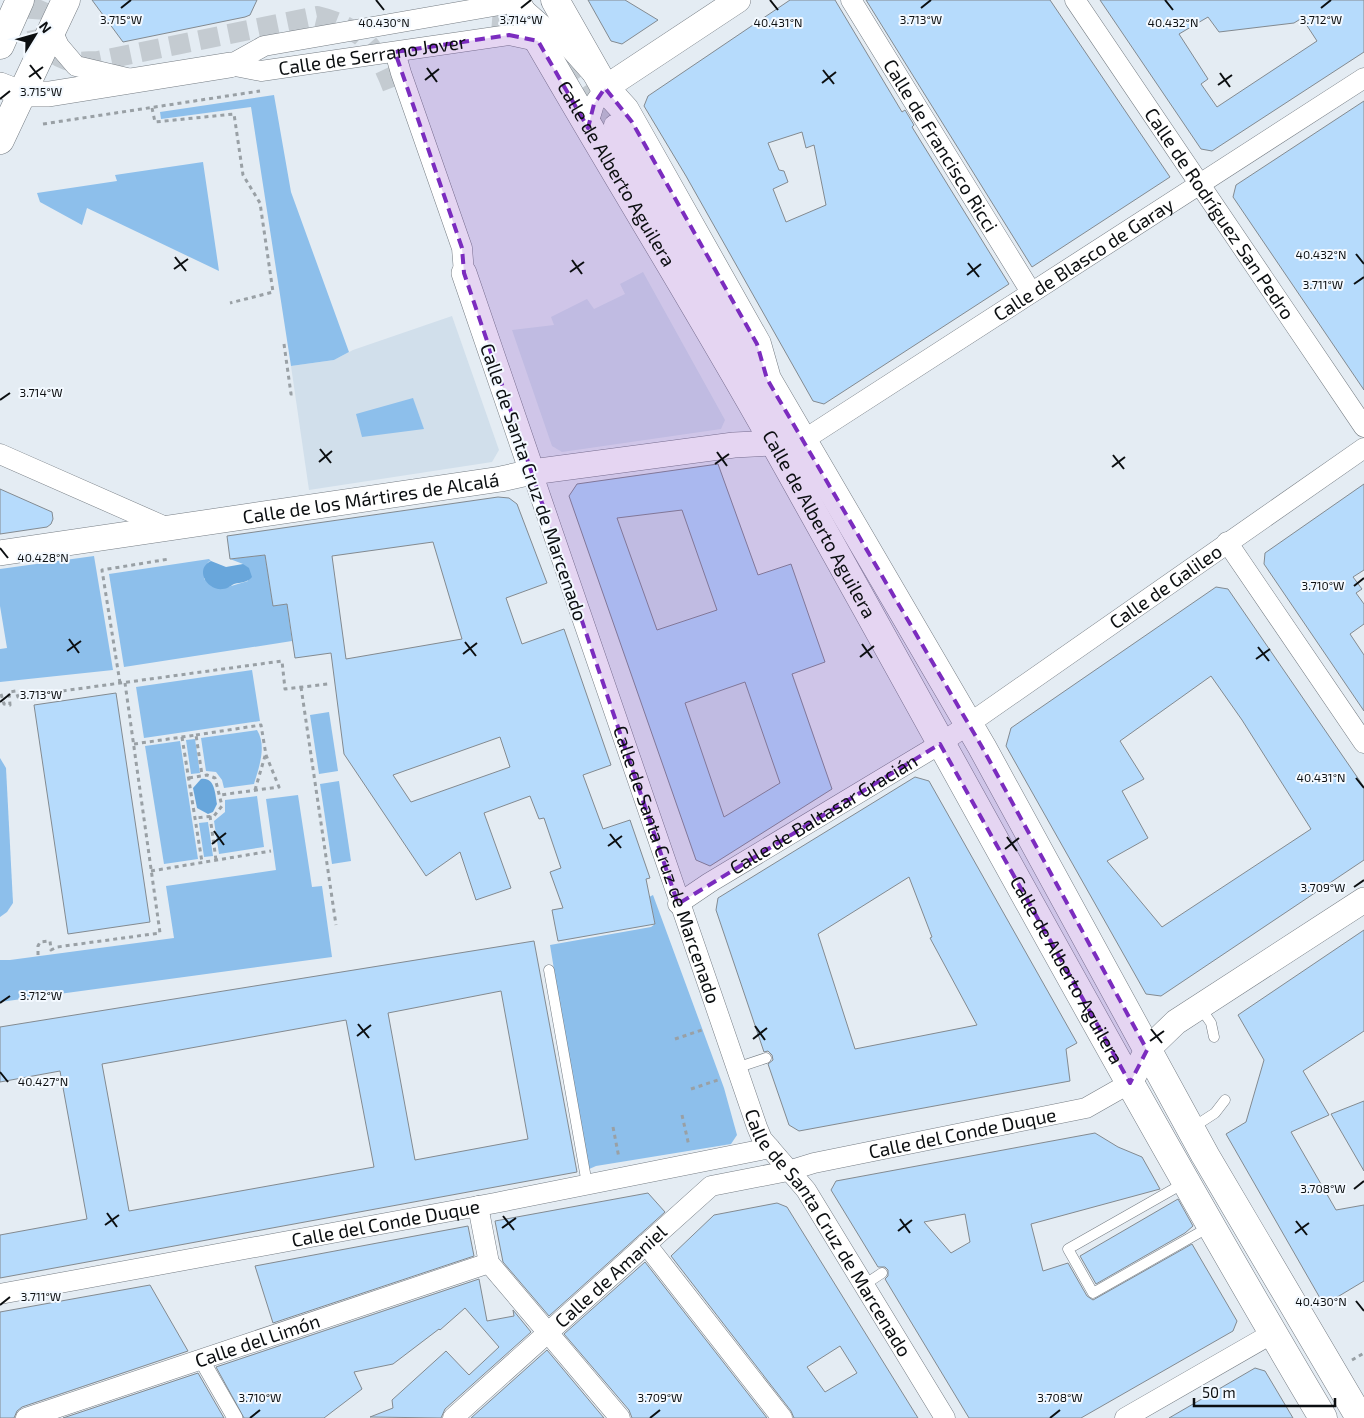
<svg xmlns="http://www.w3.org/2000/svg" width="1364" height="1418" font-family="'Exo 2',sans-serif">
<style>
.built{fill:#d1dfeb}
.green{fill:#8dbfeb}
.water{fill:#68a6db}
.building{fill:#b6dbfc;stroke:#838a90;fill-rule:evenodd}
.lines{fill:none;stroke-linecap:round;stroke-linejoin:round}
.minor-tunnel{stroke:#c4cbd1;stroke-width:20;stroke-dasharray:20 10;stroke-linecap:butt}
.service-casing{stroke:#767d84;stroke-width:11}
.pedestrian-casing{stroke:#767d84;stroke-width:16}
.minor-casing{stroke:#767d84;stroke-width:21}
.tertiary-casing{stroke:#767d84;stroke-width:26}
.primary-casing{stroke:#767d84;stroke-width:29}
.path{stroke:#99a0a5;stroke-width:3;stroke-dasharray:4 4;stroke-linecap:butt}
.service{stroke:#fff;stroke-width:10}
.pedestrian{stroke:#fff;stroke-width:15}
.minor{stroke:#fff;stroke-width:20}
.tertiary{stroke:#fff;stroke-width:25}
.primary{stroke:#fff;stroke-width:28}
.marked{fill:#7b2cbf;fill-opacity:0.2;stroke:#7b2cbf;stroke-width:4;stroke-dasharray:10 6;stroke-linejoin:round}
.ticks{fill:none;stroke:#0c0f11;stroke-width:2}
.labels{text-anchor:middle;stroke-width:4;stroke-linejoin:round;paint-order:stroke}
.street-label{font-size:19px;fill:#0c0f11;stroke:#f3f9ff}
.ticks-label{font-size:12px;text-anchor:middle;fill:#0c0f11;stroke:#f3f9ff;stroke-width:4;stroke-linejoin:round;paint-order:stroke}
</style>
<rect width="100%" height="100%" fill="#e4ecf3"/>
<g class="built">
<path d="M643 272 725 420 721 429 562 452 552 446 512 330 554 325 551 317 587 299 594 309 625 294 620 284Z"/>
<path d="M452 316 499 450 492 462 309 490 291 366 334 360 353 350Z"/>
<path d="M718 464 758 575 791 564 825 662 793 674 832 789 710 866 696 860 569 496 577 484Z"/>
</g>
<g class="green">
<path d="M274 95 291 192 349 352 334 360 291 366 251 107 161 119 160 112Z"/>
<path d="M203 162 219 271 87 208 82 225 40 202 37 193 117 181 115 175Z"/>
<path d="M413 398 424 429 362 437 356 414Z"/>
<path d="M265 555 273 606 287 604 292 641 124 667 109 574 209 559 211 561 208 562 204 579 221 589 248 581 243 564 230 559Z"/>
<path d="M94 556 113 670 0 682V649L7 648 0 606V569Z"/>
<path d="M252 670 260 721 144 738 136 687Z"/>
<path d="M329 712 338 771 319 774 310 715Z"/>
<path d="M257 730C267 746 259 767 254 784L224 788 222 780 216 772 206 771 201 738Z"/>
<path d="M195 739 200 773 191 774 186 740Z"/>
<path d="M180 741 198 859 164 864 145 746Z"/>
<path d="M0 758 6 768 13 903 7 912 0 917Z"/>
<path d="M339 781 351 861 332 864 320 784Z"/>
<path d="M298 795 312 887 322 886 332 957 0 1002V960H10L174 938 166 886 276 870 266 799Z"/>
<path d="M257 796 264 847 219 854 214 821 225 812V800Z"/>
<path d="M208 822 213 856 204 857 199 823Z"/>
<path d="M653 895 724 1088 737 1135 731 1144 596 1166 587 1170 550 945 651 927 655 924 649 897Z"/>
</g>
<g class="water">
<path d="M211 561 226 567 243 564 249 568 252 577C247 583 241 582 234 584 230 586 227 589 223 589 207 591 194 569 211 561Z"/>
<path d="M201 779C215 777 215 793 217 804L213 812 208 814 197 808 193 788Z"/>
</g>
<g class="building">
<path d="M92 0H257L250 15 245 17 123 42Z"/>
<path d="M588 0H625L658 20 622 44 611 41Z"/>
<path d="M790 0H835L902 112 905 110 914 125 912 127 1009 284 824 404 813 401 686 176 644 106 648 96ZM802 132 806 148 814 145 826 205 786 222 773 189 788 182 784 171 779 170 768 143Z"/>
<path d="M866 0H1050L1170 177 1032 267Z"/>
<path d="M1100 0H1364V52L1212 151 1201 149ZM1208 17 1219 32 1294 23 1302 18 1317 41 1217 107 1201 84 1208 79 1179 34Z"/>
<path d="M1364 101V390L1233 197 1236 185Z"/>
<path d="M718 464 758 575 791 564 825 662 792 674 832 789 710 866 696 860 569 496 577 484ZM682 510 717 610 657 630 617 518ZM745 682 780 783 724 817 685 703Z"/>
<path d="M1364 484V570L1353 577 1362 589 1356 593 1364 604V624L1350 634 1364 655V711L1264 564 1265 553Z"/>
<path d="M0 489 52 512 53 519 51 524 47 527 0 534Z"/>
<path d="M498 497 509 498 517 504 547 583 506 598 522 644 564 629 611 765 583 775 603 829 630 820 650 878 646 879 655 924 558 941 552 910 563 908 550 872 561 868 544 818 539 819 530 796 484 813 511 888 476 900 460 852 426 876 344 754 331 653 295 658 287 604 273 606 265 555 230 559 227 536ZM433 542 462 639 346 659 332 556ZM500 737 510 767 411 802 393 775Z"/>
<path d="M1216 587 1228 589 1364 787V860L1161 996 1146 994 1006 746 1011 728ZM1211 676 1242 720 1311 829 1162 927 1107 861 1148 838 1122 791 1144 779 1120 741Z"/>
<path d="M116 693 150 922 68 934 34 705Z"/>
<path d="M915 777 929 781 1077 1043 1066 1049 1070 1081 799 1131 789 1125 768 1064 773 1060 772 1055 768 1051 764 1052 716 910 718 898ZM909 877 932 937 930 938 977 1025 855 1049 818 934Z"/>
<path d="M1364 930V1031L1303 1071 1329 1115 1291 1132 1336 1210 1364 1205V1281L1324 1305 1226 1134 1246 1122 1264 1060 1238 1015Z"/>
<path d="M534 941 577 1172 0 1278V1235L87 1219 60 1071 0 1082V1027ZM501 991 528 1139 415 1160 388 1013ZM346 1020 374 1167 129 1211 102 1064Z"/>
<path d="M1364 1101V1171L1331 1114Z"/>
<path d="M1095 1133 1118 1147 1142 1157 1160 1189 1031 1224 1043 1271 1068 1263 1087 1296 1093 1300 1192 1244 1237 1321 1233 1331 1081 1418H969L885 1279 888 1276V1270L885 1267H878L831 1190 836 1181ZM965 1214 970 1242 951 1253 924 1222Z"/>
<path d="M648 1193 665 1212 549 1316 503 1262 495 1221Z"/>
<path d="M1178 1199 1193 1226 1185 1233 1096 1284 1080 1256Z"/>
<path d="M777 1203 787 1207 918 1418H794L791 1411 671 1256 714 1215ZM840 1346 857 1373 825 1392 807 1367Z"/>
<path d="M468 1226 474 1256 273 1323 255 1266Z"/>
<path d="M645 1262 767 1418H632L629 1410 564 1334Z"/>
<path d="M479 1279 487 1321 514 1316 513 1310 531 1332 445 1409 441 1418 370 1417 393 1408 392 1400 446 1351 469 1375 499 1347 465 1308 440 1330 439 1329 393 1364 354 1372 362 1389 324 1418H244L216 1367Z"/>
<path d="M150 1285 188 1351 22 1407 17 1411 14 1418H0V1312Z"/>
<path d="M547 1350 604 1418H471Z"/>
<path d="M1255 1368 1265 1371 1293 1418H1169Z"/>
<path d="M198 1373 224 1418H63Z"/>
</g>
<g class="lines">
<g class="minor-tunnel">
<path d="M41 0C29 27 38 49 66 60 75 63 88 61 98 61L317 16C363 27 378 49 394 92"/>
<path d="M492 21 516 23 547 38 564 55 614 125"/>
</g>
<g class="service-casing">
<g id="service">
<path d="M549 970 587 1184"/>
<path d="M1200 1007 1211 1023 1214 1037"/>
<path d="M736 1068 766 1058"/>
<path d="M1192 1128 1215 1113 1225 1100"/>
<path d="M1186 1182 1068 1249 1093 1293 1211 1226"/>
<path d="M864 1285 882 1273"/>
</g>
</g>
<g class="pedestrian-casing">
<path id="pedestrian" d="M201 1359 235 1418"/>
</g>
<g class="minor-casing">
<g id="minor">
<path id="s1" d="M851 0 1031 292"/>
<path id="s2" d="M1075 0 1364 427"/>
<path d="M52 31 59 46 76 66 131 79"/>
<path d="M395 52 401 73 462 248 464 273"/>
<path d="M230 65 264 46 516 2 572 51 605 88 594 104 587 127"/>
<path id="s3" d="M230 65 261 71 509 35 546 43"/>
<path d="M614 125 711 298 752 365 762 374"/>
<path id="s4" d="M791 442 802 441 1364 78"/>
<path d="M0 454 168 528"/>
<path id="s5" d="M532 472 757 1127 762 1139 806 1190 945 1418"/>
<path d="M1227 542 1364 743"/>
<path id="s6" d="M678 904 709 883 940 744 1364 448"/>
<path d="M478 1206 489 1263 620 1418"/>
<path d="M646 1244 782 1418"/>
<path id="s7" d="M0 1294 495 1203 770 1148"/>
<path id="s8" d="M26 1418 489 1263"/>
<path id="s9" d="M453 1418 711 1186 788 1171 814 1163 1086 1108 1130 1083"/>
<path d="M1125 1418 1273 1333"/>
</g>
</g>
<g class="tertiary-casing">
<g id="tertiary">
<path d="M0 85 23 94H49L230 65"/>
<path d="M605 88 738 0"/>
<path d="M464 273 532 472"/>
<path id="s10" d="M0 553 501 479 532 472 734 445 774 443"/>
<path d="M1130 1083 1147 1050 1176 1022 1364 900"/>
</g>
</g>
<g class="primary-casing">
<g id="primary">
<path id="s11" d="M515 0C600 150 692 296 776 446 958 770 1133 1098 1323 1418"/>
<path d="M555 0 605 88 625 110 757 344 767 379 982 747 1205 1155 1360 1418"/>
<path d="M0 45 20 0"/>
<path d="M0 140 66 0"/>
</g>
</g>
<g class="path">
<path d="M152 108 155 122 234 114 243 175 260 203 273 292 230 303"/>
<path d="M43 124 260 91"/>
<path d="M284 344 291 394H295"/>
<path d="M120 683 102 570 169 559"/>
<path d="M301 687 336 925"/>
<path d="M1 694 4 704 10 705 9 692 16 691 18 697 282 661 285 689 328 684"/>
<path d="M196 735 261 725 266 755 279 787 220 795"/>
<path d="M182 737 202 862"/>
<path d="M134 744 196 735 202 775"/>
<path d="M189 778 207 775 215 778 222 806 214 816 195 818"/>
<path d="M255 790 265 756"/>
<path d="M210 816 216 860"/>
<path d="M151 871 271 851"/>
<path d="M38 955V946L40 942 50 941 51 950 57 947 160 933 125 683"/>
<path d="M675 1039 705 1029"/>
<path d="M691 1089 721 1079"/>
<path d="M682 1115 689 1146"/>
<path d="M613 1127 619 1158"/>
<path d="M1352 1360 1364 1353"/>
</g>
<use href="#service" class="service"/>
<use href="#pedestrian" class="pedestrian"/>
<use href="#minor" class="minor"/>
<use href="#tertiary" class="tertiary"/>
<use href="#primary" class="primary"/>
</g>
<path class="marked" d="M509 35 538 41 588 128 594 104 605 88 632 122 757 344 767 379 982 747 1147 1050 1130 1083 940 744 678 904 464 273 462 248 395 52Z"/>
<path class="ticks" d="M376 0 384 10M770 0 778 10M1165 0 1173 10M121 8 131 0M521 8 531 0M921 8 931 0M1321 8 1331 0M30 65 41 79M427 68 437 82M823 70 834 84M1220 73 1230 87M29 77 43 67M425 80 439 69M822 83 836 72M1218 85 1232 75M0 99 10 91M1356 254 1364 264M175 257 186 271M572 260 582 274M968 263 979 277M174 269 188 259M570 272 584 262M967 275 981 264M1354 284 1364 277M0 400 10 393M320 449 331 463M717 452 727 466M1113 455 1124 469M319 462 332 451M715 464 729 454M1112 467 1125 457M0 548 8 558M1354 586 1364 578M69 639 79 653M465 642 476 656M862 644 872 658M1258 647 1269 661M67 651 81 641M463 654 477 643M860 657 874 646M1256 659 1270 649M0 702 10 694M1356 778 1364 788M214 831 224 845M610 834 621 848M1007 837 1017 851M212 844 226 833M608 846 622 836M1005 849 1019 838M1354 887 1364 880M0 1003 10 996M358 1024 369 1038M755 1026 765 1040M1151 1029 1162 1043M357 1036 371 1025M753 1039 767 1028M1150 1041 1164 1031M0 1072 8 1082M1354 1189 1364 1181M107 1213 117 1227M503 1216 514 1230M900 1219 910 1233M1296 1221 1307 1235M105 1225 119 1215M502 1228 516 1218M898 1231 912 1220M1295 1233 1309 1223M1356 1301 1364 1311M0 1305 10 1297M250 1418 260 1410M650 1418 660 1410M1050 1418 1060 1410"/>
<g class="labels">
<g class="street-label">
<text dy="7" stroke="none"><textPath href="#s3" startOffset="144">Calle de Serrano Jover</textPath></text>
<text dy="7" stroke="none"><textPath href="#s1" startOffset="171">Calle de Francisco Ricci</textPath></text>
<text dy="7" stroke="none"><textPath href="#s11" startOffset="201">Calle de Alberto Aguilera</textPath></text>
<text dy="7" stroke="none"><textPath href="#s2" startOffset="258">Calle de Rodríguez San Pedro</textPath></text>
<text dy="7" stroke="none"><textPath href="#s4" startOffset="346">Calle de Blasco de Garay</textPath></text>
<text transform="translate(534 482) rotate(71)" y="7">Calle de Santa Cruz de Marcenado</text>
<text dy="7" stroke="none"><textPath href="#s10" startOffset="375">Calle de los Mártires de Alcalá</textPath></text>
<text dy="7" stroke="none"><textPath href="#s11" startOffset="606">Calle de Alberto Aguilera</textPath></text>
<text dy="7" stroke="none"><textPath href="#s6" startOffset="582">Calle de Galileo</textPath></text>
<text dy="7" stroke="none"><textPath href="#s6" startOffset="171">Calle de Baltasar Gracián</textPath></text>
<text dy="7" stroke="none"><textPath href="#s5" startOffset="415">Calle de Santa Cruz de Marcenado</textPath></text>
<text dy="7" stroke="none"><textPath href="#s11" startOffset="1116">Calle de Alberto Aguilera</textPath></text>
<text dy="7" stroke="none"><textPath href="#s9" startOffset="604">Calle del Conde Duque</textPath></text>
<text dy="7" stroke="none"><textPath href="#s7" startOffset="392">Calle del Conde Duque</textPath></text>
<text dy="7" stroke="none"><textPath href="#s5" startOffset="820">Calle de Santa Cruz de Marcenado</textPath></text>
<text dy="7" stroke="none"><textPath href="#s9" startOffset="212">Calle de Amaniel</textPath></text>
<text dy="7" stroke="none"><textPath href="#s8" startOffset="244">Calle del Limón</textPath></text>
</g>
</g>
<g class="ticks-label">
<text x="121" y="24">3.715°W</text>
<text x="521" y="24">3.714°W</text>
<text x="921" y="24">3.713°W</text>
<text x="1321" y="24">3.712°W</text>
<text x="384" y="27">40.430°N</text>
<text x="778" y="27">40.431°N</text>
<text x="1173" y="27">40.432°N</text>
<text x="41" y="96">3.715°W</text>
<text x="1321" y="259">40.432°N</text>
<text x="1323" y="289">3.711°W</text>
<text x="41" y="397">3.714°W</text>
<text x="43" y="562">40.428°N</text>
<text x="1323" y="590">3.710°W</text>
<text x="41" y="699">3.713°W</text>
<text x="1321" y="782">40.431°N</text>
<text x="1323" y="892">3.709°W</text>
<text x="41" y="1000">3.712°W</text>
<text x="43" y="1086">40.427°N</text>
<text x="1323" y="1193">3.708°W</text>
<text x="41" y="1301">3.711°W</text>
<text x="1321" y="1306">40.430°N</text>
<text x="260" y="1402">3.710°W</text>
<text x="660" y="1402">3.709°W</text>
<text x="1060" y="1402">3.708°W</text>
</g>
<g transform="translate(35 35) rotate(53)" stroke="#f3f9ff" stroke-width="4" paint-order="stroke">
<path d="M0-4L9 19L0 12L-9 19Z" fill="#0c0f11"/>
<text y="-8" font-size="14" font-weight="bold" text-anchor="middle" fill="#0c0f11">N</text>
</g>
<path d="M1194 1398v8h141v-8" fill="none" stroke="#0c0f11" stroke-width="2.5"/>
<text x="1202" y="1398" font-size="15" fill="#0c0f11" stroke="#f3f9ff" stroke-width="4" paint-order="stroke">50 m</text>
</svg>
